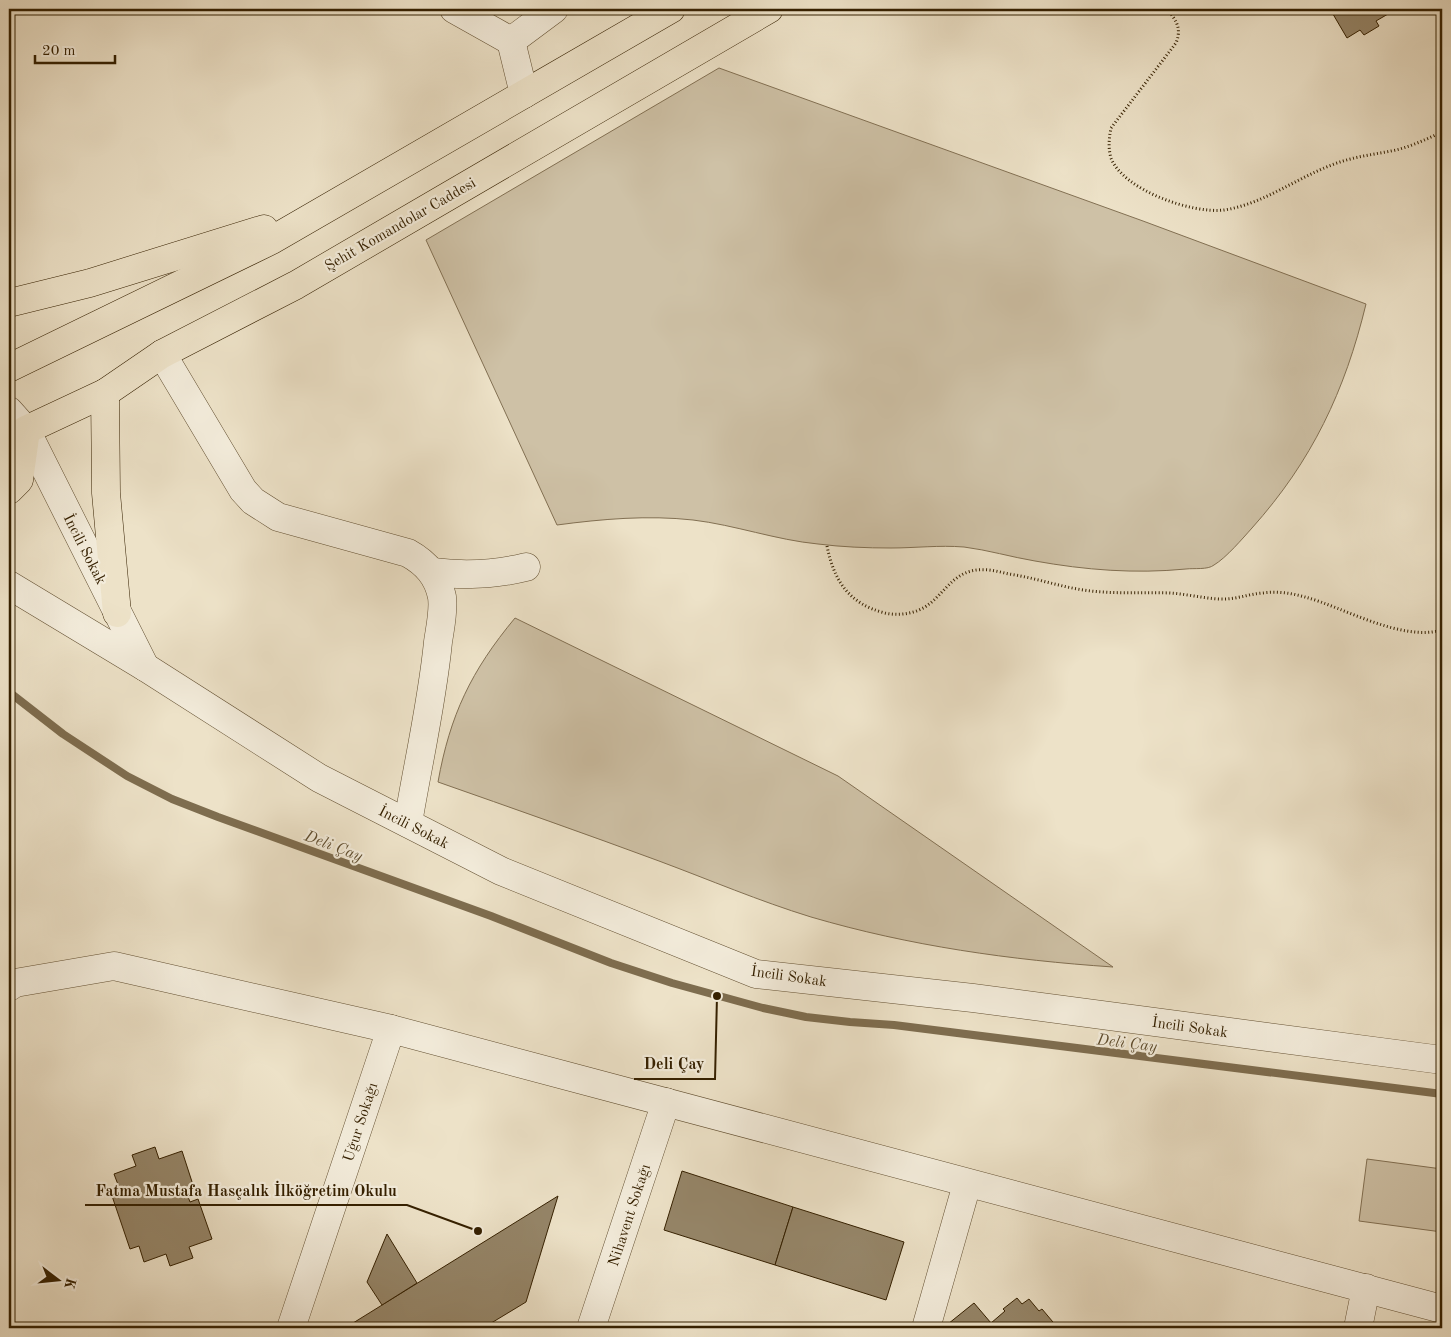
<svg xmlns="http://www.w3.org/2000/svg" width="1451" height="1337" font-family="'Old Standard TT',serif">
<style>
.green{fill:#cec1a6;stroke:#827053}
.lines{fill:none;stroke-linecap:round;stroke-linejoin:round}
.stream{stroke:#7e6d4f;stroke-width:8}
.building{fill:#958568;stroke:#352000}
.street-casing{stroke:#635032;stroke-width:29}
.primary-casing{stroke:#352000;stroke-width:29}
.path{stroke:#352000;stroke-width:3;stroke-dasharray:1 2.5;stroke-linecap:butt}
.street{stroke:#f3ecdb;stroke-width:28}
.primary{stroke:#ede2c8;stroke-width:28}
.labels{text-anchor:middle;stroke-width:4.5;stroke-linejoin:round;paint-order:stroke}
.street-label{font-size:15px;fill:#352000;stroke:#f3ecdb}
.water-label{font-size:16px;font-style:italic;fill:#5f4d2e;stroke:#f3ecdb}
.leader{fill:none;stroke:#352000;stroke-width:2}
.callout-dot{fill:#352000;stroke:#f3ecdb;stroke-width:2}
.callout-label{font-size:16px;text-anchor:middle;font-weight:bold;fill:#352000;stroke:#f3ecdb;stroke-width:4.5;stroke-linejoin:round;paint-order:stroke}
</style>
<rect width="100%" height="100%" fill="#ede2c8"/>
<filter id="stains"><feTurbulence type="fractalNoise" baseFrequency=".004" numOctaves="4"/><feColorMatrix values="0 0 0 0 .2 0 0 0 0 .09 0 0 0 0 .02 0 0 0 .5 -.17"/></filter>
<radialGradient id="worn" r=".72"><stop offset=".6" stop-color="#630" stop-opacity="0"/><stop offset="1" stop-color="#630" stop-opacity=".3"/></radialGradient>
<g class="green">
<path d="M719 68 1143 221 1366 304C1345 391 1312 461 1252 528 1243 538 1226 558 1214 565 1208 570 1194 568 1186 569 1135 574 1085 570 1035 561 1011 557 988 550 964 547 939 545 915 548 891 548 866 548 842 547 818 544 776 540 735 525 693 520 648 515 602 519 557 525L426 240Z"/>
<path d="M515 618 838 776 1113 967C1010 960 910 946 811 917 759 901 710 880 659 861 586 834 512 808 438 782 450 715 471 671 515 618Z"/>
<path d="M1367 1159 1442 1169V1232L1359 1221Z"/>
</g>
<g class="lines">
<path class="stream" d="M9 692 63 734 127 776 172 799 218 817 491 916 611 963 672 983 763 1008 806 1017 850 1022 894 1025 1442 1094"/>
</g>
<g class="building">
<path d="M1330 9H1384L1388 14 1376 21 1379 26 1364 35 1360 30 1347 38Z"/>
<path d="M155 1147 159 1159 182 1151 195 1191 187 1194 190 1202 198 1199 212 1239 189 1247 193 1258 170 1266 166 1254 144 1262 139 1246 130 1249 111 1193 120 1190 114 1174 136 1166 132 1155Z"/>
<path d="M682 1171 793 1207 775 1265 664 1230Z"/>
<path d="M558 1196 526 1302 483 1328H345Z"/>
<path d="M793 1207 904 1242 886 1300 775 1265Z"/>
<path d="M387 1234 417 1283 382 1305 367 1282Z"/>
<path d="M1017 1298 1022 1304 1029 1299 1039 1311 1042 1309 1058 1328H943L974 1303 991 1323 1005 1311 1003 1309Z"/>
</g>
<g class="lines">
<g class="street-casing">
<g id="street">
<path d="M454 9 511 41"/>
<path d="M511 41 554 9"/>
<path d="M511 41 524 94"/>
<path d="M162 354 243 490 253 501 278 517 408 553C426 563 438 576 442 597 444 611 440 628 438 642 432 703 418 763 408 823"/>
<path d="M9 411 26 430 145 667"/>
<path d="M432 572C465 576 494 575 526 567"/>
<path d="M9 585 145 667 319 778 501 871 756 974 973 998 1442 1060"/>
<path d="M9 987 15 983 114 966 391 1029 1442 1309"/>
<path d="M291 1328 391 1029"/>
<path d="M591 1328 666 1102"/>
<path d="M926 1328 967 1184"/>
<path d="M1358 1328 1366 1288"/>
</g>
</g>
<g class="primary-casing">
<g id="primary">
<path d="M9 303 90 283 264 229"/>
<path d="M9 368 272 240 671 9"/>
<path d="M105 393 106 493 117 613"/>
<path d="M9 441 26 430 105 393 162 354 296 285 769 9"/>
<path d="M9 490 19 480 26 430"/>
</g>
</g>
<g class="path">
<path d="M1167 9C1176 20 1182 28 1176 43L1111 128C1109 138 1108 148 1111 158 1123 190 1192 214 1224 210 1265 204 1300 175 1340 162 1358 156 1377 154 1396 150 1412 146 1427 139 1442 132"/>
<path d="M827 546C834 581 849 604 885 613 898 616 913 614 925 607 941 597 950 578 968 572 982 567 996 571 1009 574 1037 578 1063 588 1091 591 1117 594 1143 592 1170 593 1186 594 1202 598 1219 599 1235 600 1248 594 1263 593 1277 591 1291 593 1305 597 1343 607 1401 642 1442 630"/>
</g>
<use href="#street" class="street"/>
<use href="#primary" class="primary"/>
</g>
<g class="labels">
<g class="street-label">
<text transform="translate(400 224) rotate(-30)" y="5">Şehit Komandolar Caddesi</text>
<text transform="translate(85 549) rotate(63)" y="5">İncili Sokak</text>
<text transform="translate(414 827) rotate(27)" y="5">İncili Sokak</text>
<text transform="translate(789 976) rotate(8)" y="5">İncili Sokak</text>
<text transform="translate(1190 1027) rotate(8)" y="5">İncili Sokak</text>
<text transform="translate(360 1122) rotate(-72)" y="5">Uğur Sokağı</text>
<text transform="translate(629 1215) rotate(-72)" y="5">Nihavent Sokağı</text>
</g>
<g class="water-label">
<text transform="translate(334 845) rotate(21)" y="6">Deli Çay</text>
<text transform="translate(1127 1042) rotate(7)" y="6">Deli Çay</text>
</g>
</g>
<path class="leader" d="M717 996L715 1079H634M478 1231L407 1205H85"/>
<g class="callout-dot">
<circle cx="717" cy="996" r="5"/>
<circle cx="478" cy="1231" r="5"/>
</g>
<g class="callout-label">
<text x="674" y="1069">Deli Çay</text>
<text x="246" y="1196">Fatma Mustafa Hasçalık İlköğretim Okulu</text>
</g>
<rect width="1451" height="1337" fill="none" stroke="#ede2c8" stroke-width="30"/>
<rect x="10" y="10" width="1431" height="1317" fill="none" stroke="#352000" stroke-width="2.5"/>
<rect x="15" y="15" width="1421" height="1307" fill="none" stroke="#352000"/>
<g transform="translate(58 1280) rotate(106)" stroke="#f3ecdb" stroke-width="4" paint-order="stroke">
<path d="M0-4L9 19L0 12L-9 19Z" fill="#352000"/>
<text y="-8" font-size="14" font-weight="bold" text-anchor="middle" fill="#352000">K</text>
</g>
<path d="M35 55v8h80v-8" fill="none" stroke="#352000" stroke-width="2.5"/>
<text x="42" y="55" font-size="15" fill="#352000" stroke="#f3ecdb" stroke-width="4" paint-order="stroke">20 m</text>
<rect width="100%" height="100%" filter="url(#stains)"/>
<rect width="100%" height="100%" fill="url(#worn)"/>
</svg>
